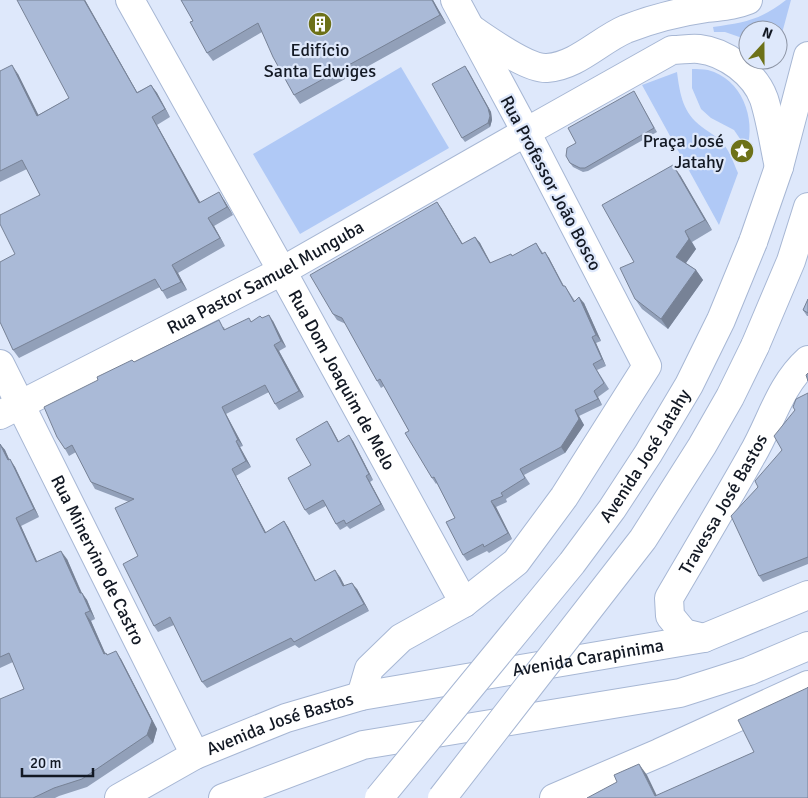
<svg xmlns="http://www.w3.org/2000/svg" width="808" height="798" font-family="Signika,sans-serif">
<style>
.green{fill:#b0c9f6}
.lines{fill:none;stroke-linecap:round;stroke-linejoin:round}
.minor-casing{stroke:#a7b7d4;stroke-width:30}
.major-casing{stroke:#a7b7d4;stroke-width:30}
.minor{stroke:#fff;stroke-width:28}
.major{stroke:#fff;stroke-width:28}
.major-bridge-casing{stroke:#a7b7d4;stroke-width:30;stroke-linecap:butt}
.major-bridge{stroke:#fff;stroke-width:28}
.wall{fill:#92a0b9}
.shaded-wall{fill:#778296}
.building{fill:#aabad7;stroke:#778296}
.labels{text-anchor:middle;stroke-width:4.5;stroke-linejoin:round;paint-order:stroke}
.poi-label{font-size:18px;fill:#131924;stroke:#dee8fb}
.street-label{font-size:18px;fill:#131924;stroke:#dee8fb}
</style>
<rect width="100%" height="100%" fill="#dee8fb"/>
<g class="green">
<path d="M786 0H791L778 48V30H748V40L725 32H714L713 27C743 23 761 20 786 0Z"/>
<path d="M401 67 449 148 300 234 253 154Z"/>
<path d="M692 69C697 69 703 69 708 70 742 79 756 118 747 149L734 130 711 118 701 109 692 88Z"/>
<path d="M677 72C680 95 683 113 702 127 710 133 718 137 724 145 730 152 734 164 738 173L719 225 642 85Z"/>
</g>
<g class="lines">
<g class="minor-casing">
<g id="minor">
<path id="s1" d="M130 0 282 271 464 603"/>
<path id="s2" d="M0 364 195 755"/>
<path id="s3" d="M0 415 282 271 526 132"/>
<path id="s4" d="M704 638 684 633 670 616 669 598C697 550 725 503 752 455 771 423 779 386 808 360"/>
<path d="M361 696 369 669 401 638 464 603 516 562 564 497 647 366 526 132 455 0"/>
</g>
</g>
<g class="major-casing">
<g id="major">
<path d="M470 28C488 40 527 69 547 68 577 66 600 40 626 29 652 19 679 12 707 8 723 6 733 6 748 0"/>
<path d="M526 132 672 50C681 50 691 48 699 49 726 52 755 74 764 99 771 121 774 145 779 167"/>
<path d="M753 242 779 167 808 56"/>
<path d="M755 346 791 261 808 207"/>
<path id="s5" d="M119 798 195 755 286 718 361 696 704 638 808 595"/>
<path d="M223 798 363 745 680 693 749 671 808 646"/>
<path d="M554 798 659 753 808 685"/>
</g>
</g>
<use href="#minor" class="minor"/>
<use href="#major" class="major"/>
<g class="major-bridge-casing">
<g id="major-bridge">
<path id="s6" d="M379 798 572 563 612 509 648 454 689 385 721 320 753 242"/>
<path d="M442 798 643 539 702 446 730 397 755 346"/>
</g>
</g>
<use href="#major-bridge" class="major-bridge"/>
</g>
<g class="wall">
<path d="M85 0 137 92 151 85 157 93 170 117 157 125 200 202 224 200 233 215 214 226 225 246 178 273 187 290 167 299 160 287 19 358 13 350 15 254 40 195 27 169 0 182V71L18 74 38 115 69 98Z"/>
<path d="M181 0H433L446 23 300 104 294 95 262 32 213 61 207 53 193 21Z"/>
<path d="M468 70 491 112 492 120 490 127 465 142 462 138Z"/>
<path d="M636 95 657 132 588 171 583 172 573 167 570 163 576 143Z"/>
<path d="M680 175 712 230 692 242 696 249 686 263 696 270 703 280 668 329 642 309 635 299 634 262Z"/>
<path d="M437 202 463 244 475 237 480 243 490 263 512 256 536 243 543 253 549 258 564 286H565L575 301 584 303 601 341 596 343 606 366 597 370 609 389 598 397 602 405 579 416 584 425 565 453 524 475 530 484 506 499 507 502 496 507 512 539 489 553 487 551 467 561 463 555 455 518 437 483 436 484 432 478 409 431 384 386 381 388 377 381 346 324 337 320 333 314Z"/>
<path d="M808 299V316H807L803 310Z"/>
<path d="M262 318 273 321 286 347 279 351 304 397 279 410 275 404 269 392 226 414 243 446 240 447 251 467 236 476 266 533 284 521 288 527 316 581 340 577 345 586 357 589 369 611 299 648 295 645 207 688 202 682 174 625 158 632 154 626 138 556 129 502 95 489 91 482 76 452 69 456 65 449 134 362 224 327 225 330Z"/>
<path d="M808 393V564L763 582 759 576 758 487 782 450Z"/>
<path d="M327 421 339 442 353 441 373 480 370 482 385 510 350 529 347 526 340 530 336 524 326 506 309 515 305 510 311 465Z"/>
<path d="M0 444 5 450 9 459 15 467 39 517 21 526 37 562 67 559 82 593 87 600 95 619 91 621 105 653 107 655 121 659 157 729 153 743 87 787 59 796 55 798H0L24 689 13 662 0 668Z"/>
</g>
<g class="shaded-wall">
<path d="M84 0H85L142 101 137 93Z"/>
<path d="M432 0H433L446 23 440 15Z"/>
<path d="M12 65 18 74 43 124 37 116Z"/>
<path d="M465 66 491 112 492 120 490 127 488 123Z"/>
<path d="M151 85 157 93 170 117 165 109Z"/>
<path d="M152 117 157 125 205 211 199 203Z"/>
<path d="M673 165 680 175 712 230 705 220Z"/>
<path d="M219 192 224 200 233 215 227 207Z"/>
<path d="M437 202 442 209 466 250 462 244Z"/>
<path d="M208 218 214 226 225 246 220 238Z"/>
<path d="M685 231 696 249 683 267 676 257Z"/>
<path d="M475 237 480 243 494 269 490 263Z"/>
<path d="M545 252 549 258 567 293 563 286Z"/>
<path d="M172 265 178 273 187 290 181 282Z"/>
<path d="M696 270 703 280 668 329 661 319Z"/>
<path d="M579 297 584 303 601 341 596 335Z"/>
<path d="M269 315 273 321 286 347 281 341Z"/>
<path d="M592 337 596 343 606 366 602 359Z"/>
<path d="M274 345 279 351 304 397 299 391Z"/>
<path d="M594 391 598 397 602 405 598 399Z"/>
<path d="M222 407 226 414 243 446 238 440Z"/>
<path d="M575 410 579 416 584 425 565 453 561 447Z"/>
<path d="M327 421 331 427 342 448 338 442Z"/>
<path d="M349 435 353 441 373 480 369 474Z"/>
<path d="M236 441 240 447 251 467 246 461Z"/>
<path d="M0 444 5 450 13 468 8 460Z"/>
<path d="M10 459 15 467 39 517 34 509Z"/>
<path d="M232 469 236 476 270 540 265 533Z"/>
<path d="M366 476 370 482 385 510 381 504Z"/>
<path d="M491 501 496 507 512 539 508 533Z"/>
<path d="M16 518 21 526 41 570 36 562Z"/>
<path d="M284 521 288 527 319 588 315 581Z"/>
<path d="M61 551 67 559 85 601 80 593Z"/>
<path d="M335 570 340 577 348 593 343 586Z"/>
<path d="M352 583 357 589 369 611 364 604Z"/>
<path d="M82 593 87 600 95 619 90 611Z"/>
<path d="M85 613 91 621 109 662 104 654Z"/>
<path d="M116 651 121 659 157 729 153 743 147 735Z"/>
<path d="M639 764 647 775 658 798H656Z"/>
</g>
<g class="building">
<path d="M17 0H84L137 93 151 85 165 109 152 117 199 203 219 192 227 207 208 218 220 238 172 265 181 282 162 291 155 279 13 350 0 322V262L15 254 0 224V215L40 195 22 160 0 171V71L12 65 37 116 69 98Z"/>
<path d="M181 0H432L440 15 294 95 273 57 258 23 207 53 190 22 193 21Z"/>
<path d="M465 66 488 108 490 116 488 123 462 138 432 84Z"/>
<path d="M634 91 654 128 585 168H580L570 163 566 156 567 148 576 143 568 128Z"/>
<path d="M673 165 705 220 685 231 689 239 676 257 696 270 661 319 635 299 620 268 634 262 602 205Z"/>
<path d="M437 202 462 244 475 237 490 263 511 254 512 256 536 243 542 254 545 252 563 286H565L574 302 579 297 596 335 592 337 602 359 593 364 604 383 594 391 598 399 575 410 579 419 561 447 520 469 525 478 501 493 503 496 491 501 508 533 484 547 483 544 463 555 446 522 455 518 434 477 432 478 405 433 409 431 380 379 377 381 342 318 333 314 310 275Z"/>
<path d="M808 299V313L803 310Z"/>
<path d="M269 315 281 341 274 345 299 391 275 404 265 385 222 407 238 440 236 441 246 461 232 469 265 533 284 521 315 581 335 570 343 586 352 583 364 604 294 642 291 638 202 682 170 617 154 626 123 564 138 556 115 508 134 499 91 482 72 445 65 449 57 437 44 407 98 380 97 377 132 360 134 362 219 320 224 330 249 318 251 322 260 316 262 318Z"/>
<path d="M808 373V381L806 375Z"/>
<path d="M808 393V557L759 576 731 516 758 487 755 481 782 450 774 436 795 410 793 407 796 399Z"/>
<path d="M327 421 338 442 349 435 369 474 366 476 381 504 346 524 344 520 336 524 323 500 305 510 288 478 311 465 296 439Z"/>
<path d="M0 444 8 460 10 459 34 509 16 518 36 562 61 551 80 593H82L90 611 85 613 104 654 106 653 107 655 116 651 152 721 147 735 82 779 54 788 33 798H0V699L24 689 9 653 0 657Z"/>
<path d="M808 687V798H587L617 782 614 775 639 764 655 796 754 752 738 720 807 688Z"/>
</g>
<defs>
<g id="building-disc" transform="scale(1.25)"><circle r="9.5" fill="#6d7118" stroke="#dee8fb"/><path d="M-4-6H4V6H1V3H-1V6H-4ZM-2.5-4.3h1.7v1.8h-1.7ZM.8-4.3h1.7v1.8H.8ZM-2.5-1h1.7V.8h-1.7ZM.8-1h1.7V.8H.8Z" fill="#fff"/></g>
<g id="sight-disc" transform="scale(1.25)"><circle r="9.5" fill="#6d7118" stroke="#dee8fb"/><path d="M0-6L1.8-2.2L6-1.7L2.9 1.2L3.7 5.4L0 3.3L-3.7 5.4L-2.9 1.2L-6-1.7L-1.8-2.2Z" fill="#fff"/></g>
</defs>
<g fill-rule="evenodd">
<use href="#building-disc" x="320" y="24"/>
<use href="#sight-disc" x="742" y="151"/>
</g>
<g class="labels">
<g class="poi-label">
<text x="320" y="56">Edifício<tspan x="320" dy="21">Santa Edwiges</tspan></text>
<text x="724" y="147" text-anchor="end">Praça José<tspan x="724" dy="21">Jatahy</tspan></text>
</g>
<g class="street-label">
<text transform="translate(551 183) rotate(62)" y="6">Rua Professor João Bosco</text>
<text dy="6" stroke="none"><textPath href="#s3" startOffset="299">Rua Pastor Samuel Munguba</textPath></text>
<text dy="6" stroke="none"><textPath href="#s1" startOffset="435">Rua Dom Joaquim de Melo</textPath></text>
<text dy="6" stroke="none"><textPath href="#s6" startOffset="434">Avenida José Jatahy</textPath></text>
<text dy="6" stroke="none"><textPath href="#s4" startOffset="169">Travessa José Bastos</textPath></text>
<text dy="6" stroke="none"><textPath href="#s2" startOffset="219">Rua Minervino de Castro</textPath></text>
<text dy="6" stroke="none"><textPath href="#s5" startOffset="494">Avenida Carapinima</textPath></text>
<text dy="6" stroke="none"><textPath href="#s5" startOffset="178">Avenida José Bastos</textPath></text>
</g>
</g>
<g transform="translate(763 45) rotate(21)"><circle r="24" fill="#dee8fb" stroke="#8d95a5"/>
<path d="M0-4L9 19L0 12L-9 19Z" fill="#6d7118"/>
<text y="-8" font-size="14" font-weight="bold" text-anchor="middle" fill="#131924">N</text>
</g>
<path d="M22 768v8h71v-8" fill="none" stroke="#131924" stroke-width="2.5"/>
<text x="30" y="768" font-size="15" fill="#131924" stroke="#dee8fb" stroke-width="4" paint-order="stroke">20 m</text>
</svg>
